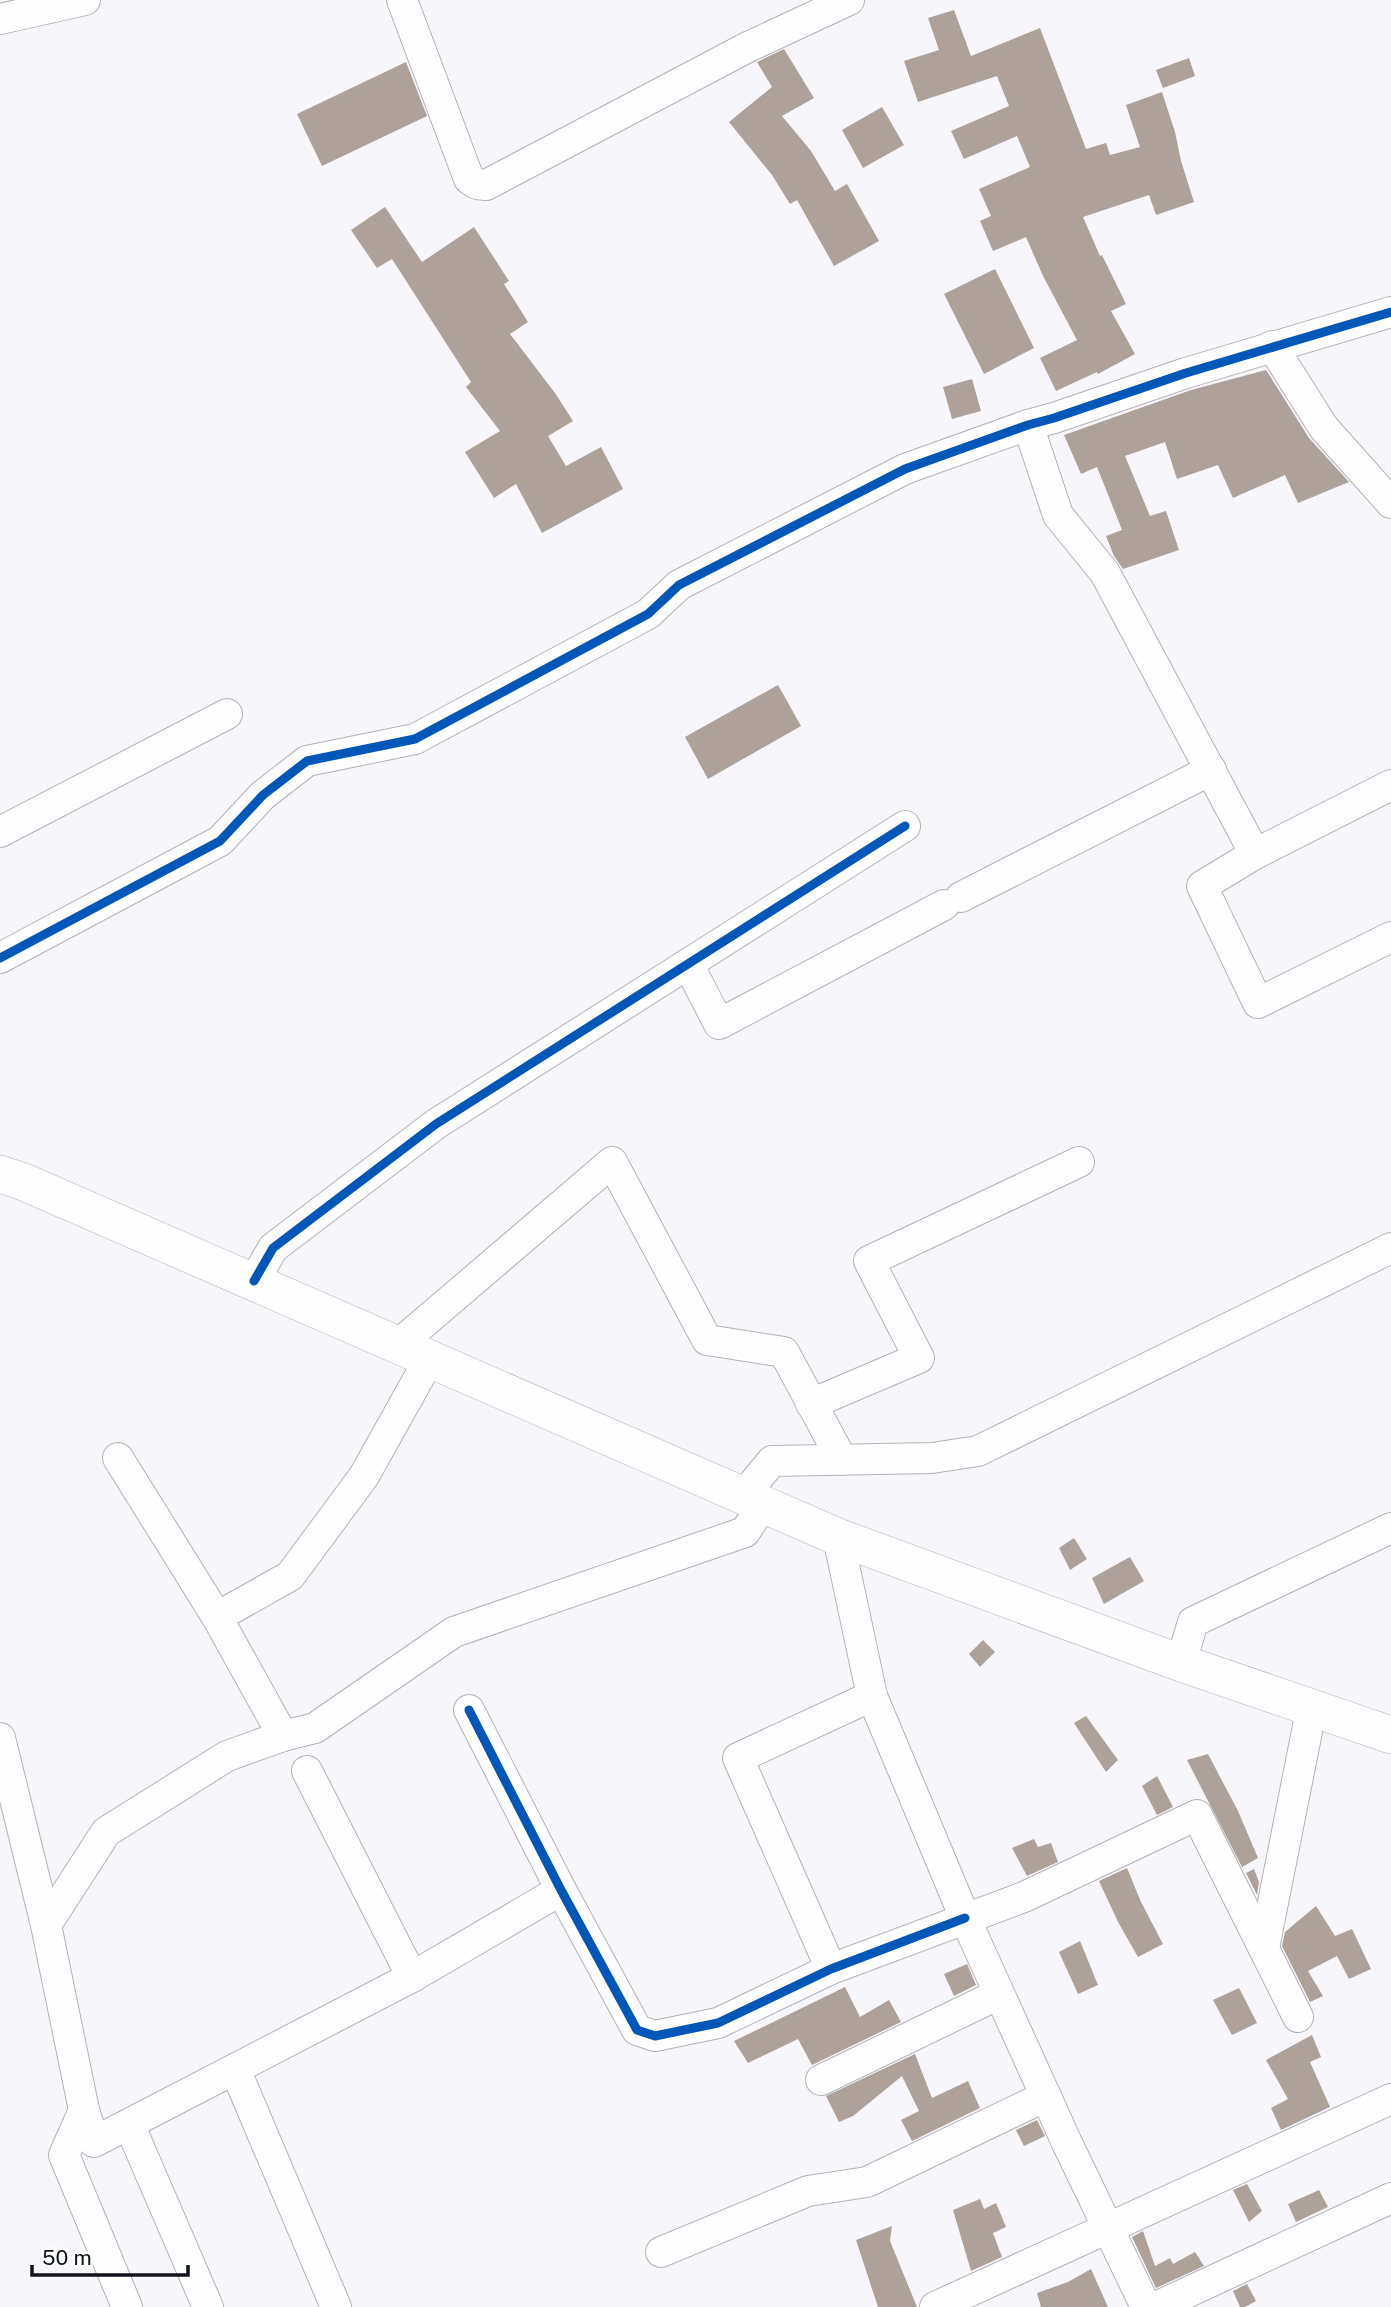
<svg xmlns="http://www.w3.org/2000/svg" width="1391" height="2307" font-family="'Public Sans',sans-serif">
<style>
.building{fill:#ada19a}
.lines{fill:none;stroke-linecap:round;stroke-linejoin:round}
.minor-casing{stroke:#b2b2ba;stroke-width:32}
.major-casing{stroke:#b2b2ba;stroke-width:38}
.minor{stroke:#fefefe;stroke-width:30}
.major{stroke:#fefefe;stroke-width:37}
.cycleway-casing{stroke:#fff;stroke-width:13}
.cycleway{stroke:#0057b8;stroke-width:9}
</style>
<rect width="100%" height="100%" fill="#f7f7fb"/>
<g class="building">
<path d="M954 10 971 56 1040 28 1086 149 1106 143 1110 155 1140 147 1126 105 1162 92 1175 132 1181 161 1194 202 1156 215 1149 195 1083 217 1100 256 1102 255 1126 304 1111 311 1135 354 1098 374 1097 372 1056 391 1040 358 1077 340 1043 276 1026 237 993 251 980 221 991 216 979 189 1030 167 1017 136 964 159 951 131 1009 106 997 76 918 102 904 61 939 50 928 18Z"/>
<path d="M784 49 814 98 782 116 811 151 835 191 847 184 879 241 834 266 797 200 790 204 772 175 729 122 772 87 757 62Z"/>
<path d="M1189 58 1195 76 1163 88 1156 70Z"/>
<path d="M406 62 427 116 322 166 297 114Z"/>
<path d="M882 107 904 145 863 168 842 130Z"/>
<path d="M385 207 422 262 474 227 509 281 504 284 528 322 510 334 555 393 573 421 548 436 566 466 601 447 623 489 542 533 516 484 494 498 465 452 500 431 466 387 471 382 392 259 377 268 351 230Z"/>
<path d="M995 269 1034 348 984 374 944 294Z"/>
<path d="M1266 370 1309 438 1349 482 1298 503 1285 475 1233 498 1218 465 1177 479 1165 442 1125 456 1150 516 1166 511 1179 550 1123 569 1114 556 1106 536 1122 530 1097 467 1081 474 1064 435 1191 390Z"/>
<path d="M972 379 981 411 952 419 943 387Z"/>
<path d="M778 685 801 726 708 779 685 737Z"/>
<path d="M1074 1538 1087 1559 1070 1570 1059 1548Z"/>
<path d="M1130 1557 1144 1581 1104 1604 1092 1578Z"/>
<path d="M983 1640 995 1652 980 1667 969 1654Z"/>
<path d="M1086 1716 1118 1760 1106 1772 1074 1723Z"/>
<path d="M1208 1754 1238 1811 1258 1858 1242 1867 1187 1760Z"/>
<path d="M1157 1776 1173 1807 1157 1815 1142 1786Z"/>
<path d="M1034 1839 1038 1847 1051 1843 1058 1862 1027 1876 1012 1848Z"/>
<path d="M1127 1868 1141 1902 1163 1944 1138 1957 1118 1922 1099 1881Z"/>
<path d="M1254 1869 1259 1882 1257 1895 1246 1873Z"/>
<path d="M1316 1906 1335 1936 1352 1929 1371 1969 1349 1979 1337 1956 1308 1971 1323 1996 1310 2002 1282 1946 1285 1932Z"/>
<path d="M1080 1941 1098 1985 1078 1994 1059 1952Z"/>
<path d="M967 1964 976 1985 954 1996 944 1974Z"/>
<path d="M845 1987 860 2017 889 2000 901 2022 812 2065 798 2039 748 2063 734 2041Z"/>
<path d="M1239 1988 1257 2023 1232 2035 1213 2000Z"/>
<path d="M1312 2035 1321 2057 1310 2062 1330 2107 1281 2130 1271 2108 1288 2099 1266 2060Z"/>
<path d="M915 2054 932 2098 968 2081 980 2108 912 2141 901 2120 919 2111 902 2076 853 2116 839 2122 826 2096Z"/>
<path d="M1037 2120 1045 2136 1024 2146 1016 2130Z"/>
<path d="M1247 2184 1262 2211 1249 2222 1233 2190Z"/>
<path d="M1319 2190 1328 2207 1296 2222 1288 2204Z"/>
<path d="M980 2199 984 2209 996 2203 1006 2227 993 2233 1002 2257 971 2271 953 2210Z"/>
<path d="M892 2226 890 2241 917 2307H878L856 2240Z"/>
<path d="M1143 2231 1155 2266 1170 2258 1173 2264 1195 2252 1204 2266 1156 2288 1132 2237Z"/>
<path d="M1091 2269 1108 2307H1041L1037 2293 1068 2282Z"/>
<path d="M1247 2284 1256 2301 1245 2307H1240L1233 2291Z"/>
</g>
<g class="lines">
<g class="minor-casing">
<g id="minor">
<path d="M402 0 469 179 477 184 486 185 748 47 849 0"/>
<path d="M0 19 85 0"/>
<path d="M1272 346 1324 428 1391 503"/>
<path d="M1028 425 1058 515 1105 573 1255 854"/>
<path d="M1391 785 1255 854 1202 886 1258 1003 1391 937"/>
<path d="M0 832 227 714"/>
<path d="M961 897 1211 770"/>
<path d="M0 958 220 841 263 795 307 761 415 739 648 614 679 585 905 469 1028 425 1054 418 1186 373 1391 312"/>
<path d="M688 964 719 1024 944 905"/>
<path d="M254 1281 273 1248 436 1124 905 826"/>
<path d="M399 1344 612 1162 707 1340 784 1352 842 1460"/>
<path d="M811 1404 919 1358 869 1261 1079 1162"/>
<path d="M118 1458 217 1617 283 1736"/>
<path d="M743 1496 772 1461 932 1458 978 1451 1391 1248"/>
<path d="M838 1537 872 1696 965 1918 1067 2143 1146 2307"/>
<path d="M217 1617 290 1576 364 1476 430 1358"/>
<path d="M1181 1663 1193 1622 1391 1528"/>
<path d="M469 1710 561 1890 637 2030 655 2036 718 2023 831 1969 1024 1897 1197 1815 1298 2017"/>
<path d="M0 1738 46 1925 84 2110 64 2155 127 2307"/>
<path d="M307 1771 412 1977"/>
<path d="M46 1925 106 1832 227 1756 283 1736 315 1728 454 1632 745 1532 763 1505"/>
<path d="M1264 1948 1312 1706"/>
<path d="M831 1969 738 1758 872 1696"/>
<path d="M235 2069 336 2307"/>
<path d="M821 2080 999 1994"/>
<path d="M84 2110 94 2142 412 1977 561 1890"/>
<path d="M129 2124 208 2307"/>
<path d="M661 2252 808 2191 867 2182 1046 2096"/>
<path d="M935 2307 1391 2099"/>
<path d="M1156 2307 1391 2198"/>
</g>
</g>
<g class="major-casing">
<path id="major" d="M0 1174 24 1182 838 1537 1181 1663 1391 1735"/>
</g>
<use href="#minor" class="minor"/>
<use href="#major" class="major"/>
<g class="cycleway-casing">
<g id="cycleway">
<path d="M0 958 220 841 263 795 307 761 415 739 648 614 679 585 905 469 1028 425 1054 418 1186 373 1391 312"/>
<path d="M254 1281 273 1248 436 1124 905 826"/>
<path d="M469 1710 561 1890 637 2030 655 2036 718 2023 831 1969 965 1918"/>
</g>
</g>
<use href="#cycleway" class="cycleway"/>
</g>
<path d="M32 2265v10h156v-10" fill="none" stroke="#10121d" stroke-width="3.5"/>
<text x="42" y="2265" font-size="21" fill="#10121d" stroke="#ffffff" stroke-width="5" paint-order="stroke">50 m</text>
</svg>
